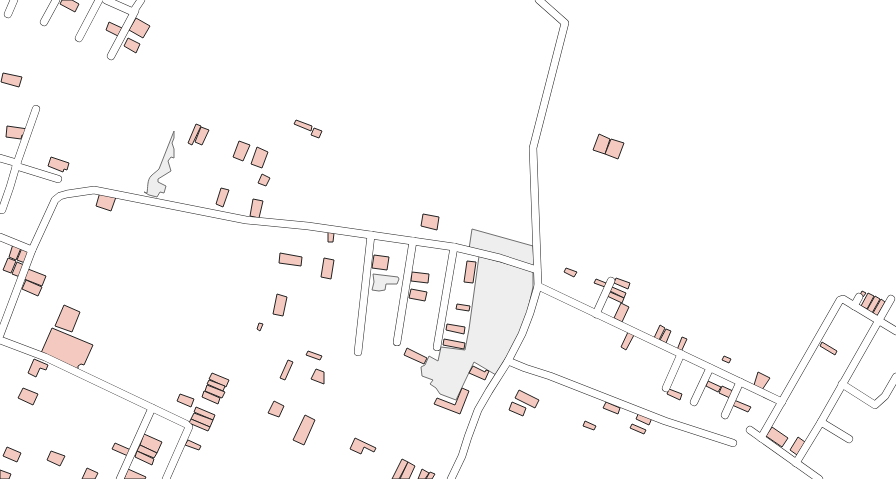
<svg xmlns="http://www.w3.org/2000/svg" width="896" height="479" font-family="'Fira Sans',sans-serif">
<style>
.green{fill:#eee;stroke:#6f6f6f}
.building{fill:#f3c9c0;stroke:#222}
.lines{fill:none;stroke-linecap:round;stroke-linejoin:round}
.minor-casing{stroke:#222;stroke-width:8}
.minor{stroke:#fff;stroke-width:7}
</style>
<rect width="100%" height="100%" fill="#fff"/>
<g class="green">
<path d="M174 131V138L172 143 174 149V158L171 157 168 161 171 171 158 179V182L166 186 164 193 160 192 157 197 149 195 144 192 147 193C148 188 147 180 151 176 154 173 156 172 159 169Z"/>
<path d="M472 229 533 246 534 266 469 249Z"/>
<path d="M479 256 533 271V287L527 314 519 334 506 358 496 375 474 362 456 400 440 394 436 388 430 384 433 380 422 376 421 367 425 365 429 356 438 361 441 347 465 350 469 329Z"/>
<path d="M373 274 398 277 399 279 397 284H386L385 290 379 291 372 290 374 282Z"/>
</g>
<g class="building">
<path d="M62 0H72L79 4 75 12 60 4Z"/>
<path d="M136 18 150 26 143 38 129 30Z"/>
<path d="M109 22 122 28 118 36 106 30Z"/>
<path d="M128 38 140 44 136 53 124 46Z"/>
<path d="M3 73 22 77 19 87 1 82Z"/>
<path d="M296 120 312 126 311 131 294 124Z"/>
<path d="M196 124 201 126 192 145 188 143Z"/>
<path d="M7 126 28 129 27 136 22 135 21 139 6 137Z"/>
<path d="M201 127 209 130 202 145 195 142Z"/>
<path d="M314 128 322 131 319 138 311 135Z"/>
<path d="M599 134 610 139 605 154 593 150Z"/>
<path d="M611 139 624 143 618 159 605 154Z"/>
<path d="M239 141 250 145 243 161 233 157Z"/>
<path d="M257 147 268 152 262 168 251 164Z"/>
<path d="M51 157 69 163 67 170 64 169 63 172 48 166Z"/>
<path d="M262 174 270 178 266 186 258 183Z"/>
<path d="M221 188 229 190 223 207 216 204Z"/>
<path d="M100 192 116 197 111 211 96 206Z"/>
<path d="M253 199 263 201 259 218 250 216Z"/>
<path d="M423 214 439 217 437 230 421 226Z"/>
<path d="M328 232 334 233 333 242H328Z"/>
<path d="M13 244 21 248 16 260 9 257Z"/>
<path d="M22 248 30 251 25 263 17 260Z"/>
<path d="M280 253 302 257 301 266 279 263Z"/>
<path d="M374 255 389 257 387 270 372 268Z"/>
<path d="M8 258 16 261 11 273 3 270Z"/>
<path d="M324 258 334 260 331 279 321 277Z"/>
<path d="M467 261 476 262 473 283 464 282Z"/>
<path d="M17 262 24 265 20 277 12 274Z"/>
<path d="M566 268 577 272 574 277 564 272Z"/>
<path d="M28 269 46 276 42 286 24 279Z"/>
<path d="M412 272 429 274 428 283 411 281Z"/>
<path d="M616 278 630 283 628 289 614 283Z"/>
<path d="M596 279 606 283 605 287 594 283Z"/>
<path d="M26 280 42 287 38 296 22 289Z"/>
<path d="M612 287 626 293 624 298 610 291Z"/>
<path d="M411 289 427 292 425 301 409 298Z"/>
<path d="M862 291 866 293 863 297 860 295Z"/>
<path d="M610 292 624 298 622 303 607 296Z"/>
<path d="M868 293 874 296 867 309 861 306Z"/>
<path d="M277 294 287 297 283 316 273 314Z"/>
<path d="M875 296 880 299 872 313 867 310Z"/>
<path d="M881 299 885 302 877 316 873 313Z"/>
<path d="M621 303 629 307 622 322 614 318Z"/>
<path d="M457 304 470 306 469 311 456 309Z"/>
<path d="M64 305 80 312 72 332 55 326Z"/>
<path d="M259 323 263 324 260 331 257 329Z"/>
<path d="M447 324 465 327 464 334 446 330Z"/>
<path d="M660 325 665 328 659 340 654 338Z"/>
<path d="M52 328 93 345 84 365 81 364 78 366V369L41 353Z"/>
<path d="M666 329 671 331 666 343 660 340Z"/>
<path d="M628 332 634 335 626 350 621 347Z"/>
<path d="M682 337 687 339 681 352 677 350Z"/>
<path d="M444 339 465 343 464 349 443 345Z"/>
<path d="M822 342 837 351 835 355 820 346Z"/>
<path d="M407 348 427 358 424 364 404 355Z"/>
<path d="M308 351 322 356 320 360 306 355Z"/>
<path d="M724 356 731 359 729 363 722 360Z"/>
<path d="M34 359 48 365 46 370 40 368 36 377 28 373Z"/>
<path d="M288 360 293 362 285 380 280 378Z"/>
<path d="M473 366 485 372 486 370 489 371 485 380 469 373Z"/>
<path d="M316 369 324 372V384L311 379Z"/>
<path d="M758 372 770 378 762 390 754 385Z"/>
<path d="M212 373 229 380 226 387 209 379Z"/>
<path d="M209 380 225 386 223 391 207 384Z"/>
<path d="M708 381 721 387 718 392 706 386Z"/>
<path d="M207 385 225 392 222 398 205 391Z"/>
<path d="M722 386 733 391 730 398 719 393Z"/>
<path d="M23 388 38 394 33 405 18 398Z"/>
<path d="M462 388 469 391 460 414 434 404 437 398 455 405Z"/>
<path d="M669 389 682 394 680 400 667 394Z"/>
<path d="M519 390 539 400 535 408 515 398Z"/>
<path d="M204 391 220 398 218 404 202 397Z"/>
<path d="M180 394 194 399 191 407 177 401Z"/>
<path d="M734 400 751 407 748 412 732 405Z"/>
<path d="M274 401 284 406 279 417 268 413Z"/>
<path d="M512 402 526 408 523 416 509 410Z"/>
<path d="M606 402 620 408 618 414 603 408Z"/>
<path d="M196 407 215 415 213 420 194 412Z"/>
<path d="M639 412 652 418 649 425 636 419Z"/>
<path d="M194 413 213 420 210 427 191 419Z"/>
<path d="M305 415 315 420 304 445 293 440Z"/>
<path d="M191 419 210 427 208 431 189 423Z"/>
<path d="M585 421 596 426 594 430 583 426Z"/>
<path d="M632 424 646 430 644 434 630 428Z"/>
<path d="M772 427 788 438 782 447 766 436Z"/>
<path d="M144 434 162 442 157 453 140 445Z"/>
<path d="M798 437 805 442 797 455 790 450Z"/>
<path d="M355 438 376 448 374 452 364 447 361 454 350 449Z"/>
<path d="M188 440 201 446 199 450 185 445Z"/>
<path d="M115 443 131 450 128 456 112 449Z"/>
<path d="M140 445 157 453 154 458 137 451Z"/>
<path d="M7 447 21 453 17 462 3 456Z"/>
<path d="M51 451 65 456 60 466 47 460Z"/>
<path d="M137 451 154 459 152 465 135 457Z"/>
<path d="M402 459 408 462 399 479H392Z"/>
<path d="M408 462 415 466 409 479H400Z"/>
<path d="M87 468 98 473 95 479H82Z"/>
<path d="M128 469 146 477 145 479H124Z"/>
<path d="M422 469 429 473 425 479H418Z"/>
<path d="M0 470 11 474 9 479H0Z"/>
<path d="M430 472 435 474 432 479H426Z"/>
</g>
<g class="lines">
<g class="minor-casing">
<g id="minor">
<path d="M106 0 133 12 141 0"/>
<path d="M539 0 565 23 533 148 538 286 530 313 522 334 508 361 525 368 550 376 665 421 733 443"/>
<path d="M8 14 14 0"/>
<path d="M44 22 56 0"/>
<path d="M79 38 99 0"/>
<path d="M111 56 135 11"/>
<path d="M0 158 17 163"/>
<path d="M16 166 58 179"/>
<path d="M2 210 10 187 17 163 36 109"/>
<path d="M0 237 32 250"/>
<path d="M454 247 500 258 537 270"/>
<path d="M538 286 782 402"/>
<path d="M854 306 859 297"/>
<path d="M596 314 611 281"/>
<path d="M0 335 32 250 55 200 60 196 67 194 94 190 246 220 308 226 454 247 437 347"/>
<path d="M0 340 45 357 186 424 189 427 166 479"/>
<path d="M397 342 413 241"/>
<path d="M358 352 371 235"/>
<path d="M842 384 875 405 885 396 896 377"/>
<path d="M666 388 681 354"/>
<path d="M694 402 710 368"/>
<path d="M725 415 740 382"/>
<path d="M821 422 891 299"/>
<path d="M750 430 819 479"/>
<path d="M761 438 840 300 843 299 896 331"/>
<path d="M796 463 821 422 849 439"/>
<path d="M120 479 152 408"/>
<path d="M451 479 462 456 468 437 478 410 489 391 508 361"/>
</g>
</g>
<use href="#minor" class="minor"/>
</g>
</svg>
